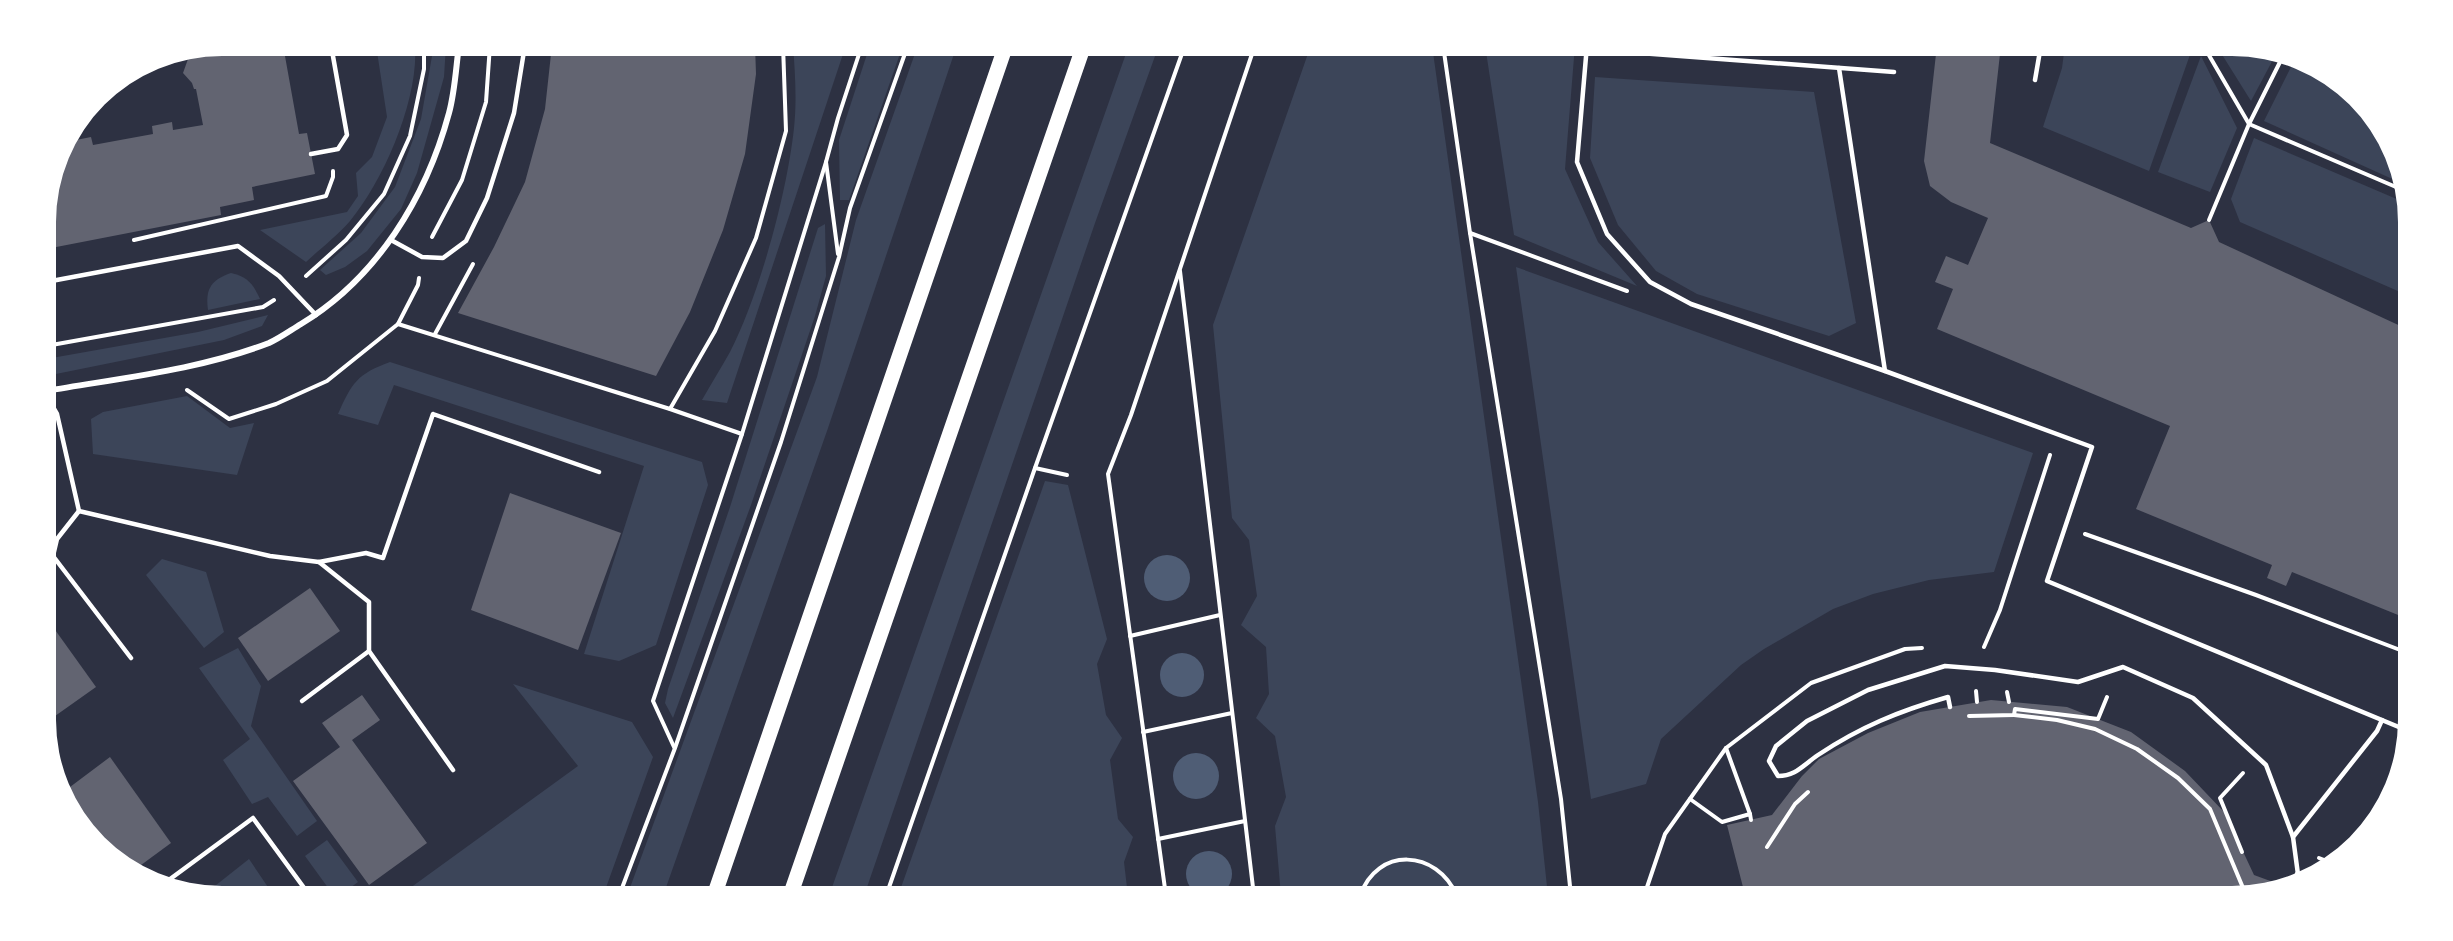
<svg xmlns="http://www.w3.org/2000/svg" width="2453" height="941" font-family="'PT Sans Narrow',sans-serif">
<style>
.green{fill:#3c4559}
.water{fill:#4f5d75}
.building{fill:#626471}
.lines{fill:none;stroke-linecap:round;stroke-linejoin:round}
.path{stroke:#fff;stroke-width:4}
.service{stroke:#fff;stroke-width:4.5}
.minor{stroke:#fff;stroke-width:6}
.primary{stroke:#fff;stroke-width:15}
</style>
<rect width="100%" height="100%" fill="#2d3142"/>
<g class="green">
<path d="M376 45H415C419 99 384 180 350 221 337 236 320 249 306 262L260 230 347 212 358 196 356 173 372 157 387 117Z"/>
<path d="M431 45H446L444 77 417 173 401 209 367 251 345 267 326 275 320 270 361 233 395 187 421 119 432 56Z"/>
<path d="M793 45H846L727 403 702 400C711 384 721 368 730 352 760 293 787 193 794 128 797 100 795 72 793 45Z"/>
<path d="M870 45H903L849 200H840L839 140Z"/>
<path d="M918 45H957L827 431 663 896H627L817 377 856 220Z"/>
<path d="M1129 45H1159L1095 223 864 896H829Z"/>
<path d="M1311 45H1432L1538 802 1548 896H1281L1275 826 1286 797 1275 736 1256 718 1269 694 1266 647 1241 625 1257 596 1249 540 1232 518 1213 325Z"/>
<path d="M1485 45H1575L1565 169 1598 242 1637 286 1514 235Z"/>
<path d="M2065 45H2189L2192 49 2149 171 2043 127 2062 68Z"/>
<path d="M2216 45H2231L2277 52 2251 101Z"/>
<path d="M2201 56 2237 128 2210 192 2158 172Z"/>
<path d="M2295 59 2364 105 2399 182 2264 121Z"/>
<path d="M1595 77 1814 92 1856 323 1829 336 1697 294 1656 271 1618 225 1590 158Z"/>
<path d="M2254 138 2406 203 2407 295 2240 222 2231 199Z"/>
<path d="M825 224 826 276 815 316 751 505 673 718 665 703 668 689 730 507 818 228Z"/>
<path d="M1516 267 2033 453 1994 572 1929 580 1873 594 1833 609 1764 649 1741 665 1661 739 1646 784 1591 799Z"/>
<path d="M231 273C248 277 253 284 260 299L208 310C205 289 211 280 231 273Z"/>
<path d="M268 315 262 326 224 340 46 376V359L198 332Z"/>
<path d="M390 362 702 462 708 485 656 645 619 661 584 654 644 466 394 385 378 425 338 414C352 383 357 374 390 362Z"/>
<path d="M187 396 230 428 254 423 237 475 93 454 91 419 103 412Z"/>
<path d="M1045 481 1068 485 1107 639 1097 664 1106 715 1122 738 1110 760 1118 819 1133 837 1124 862 1128 896H898Z"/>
<path d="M162 559 206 572 224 632 204 648 146 575Z"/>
<path d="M238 648 261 686 251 726 317 821 297 836 268 797 252 804 223 760 250 739 199 668Z"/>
<path d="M513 684 632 722 653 757 603 896H440L436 891 429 896H399L578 766Z"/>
<path d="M2401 763 2399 776 2378 817 2393 766Z"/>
<path d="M327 840 358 882 339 896H334L305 856Z"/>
<path d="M249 859 274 896H222L206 893Z"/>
</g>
<g class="water">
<circle cx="1167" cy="578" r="23"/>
<circle cx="1182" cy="675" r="22"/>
<circle cx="1196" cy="776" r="23"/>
<circle cx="1209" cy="874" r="23"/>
</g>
<g class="building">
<path d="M222 45H283L299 134 307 133 315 174 252 187 254 200 220 207 221 215 46 249 45 210 61 151 72 149 71 141 91 137 93 145 153 134 152 126 172 122 173 130 203 125 196 89H194L192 83 183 73 188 59 186 52Z"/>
<path d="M552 45H755L756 74 745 154 723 230 690 312 656 376 458 313 494 247 525 182 545 109Z"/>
<path d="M1937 45H2001L1990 143 2191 228 2209 220 2219 242 2407 329 2408 619 2292 572 2286 586 2267 578 2272 565 2136 509 2170 426 1937 329 1953 289 1935 282 1946 256 1968 265 1988 218 1951 202 1930 186 1924 161Z"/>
<path d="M510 493 621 533 578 650 471 610Z"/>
<path d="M310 588 340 631 268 681 238 638Z"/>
<path d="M48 620 96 687 48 721Z"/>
<path d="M362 695 380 720 352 740 427 843 369 885 293 781 340 747 322 723Z"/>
<path d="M1991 700 2067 707 2131 732 2185 771 2225 813 2254 875 2284 886 2243 896H1743L1744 891 1727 825 1772 815 1802 776 1819 759 1868 733 1920 712Z"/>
<path d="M48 738 54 746 48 750Z"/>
<path d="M110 757 171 843 137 868 89 836 66 790Z"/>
</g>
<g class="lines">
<g class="path">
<path d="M1443 45 1470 233 1561 799 1571 896"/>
<path d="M1532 45 1565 47"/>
<path d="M2203 45 2249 124 2403 190"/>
<path d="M2209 220 2249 124 2284 54"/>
<path d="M1470 233 1627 291"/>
<path d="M432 237 462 180 486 102 490 45"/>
<path d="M134 240 326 196 333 177V171"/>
<path d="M838 254 826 162 838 118 862 45"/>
<path d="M1180 271 1254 896"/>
<path d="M306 276 346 240 384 194 410 136 424 69V45"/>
<path d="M419 278 418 285 398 324 670 409 715 331 756 238 786 131 783 45"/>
<path d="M435 334 473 264"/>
<path d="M46 346 263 307 274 300"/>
<path d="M187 390 229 419 276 404 327 381 398 324"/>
<path d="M670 409 742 434"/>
<path d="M1035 468 1067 475"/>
<path d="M2085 534 2256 595 2408 653"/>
<path d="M1130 636 1220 615"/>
<path d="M1984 647 2000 610 2050 455"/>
<path d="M1976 691 1977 702"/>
<path d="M2007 692 2009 702"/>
<path d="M2014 715 2057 720 2095 729 2137 749 2178 778 2210 809 2246 895"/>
<path d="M1969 716 2014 715 2015 709 2098 719 2107 697"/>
<path d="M1143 732 1232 713"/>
<path d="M674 747 653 701 742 434 826 162"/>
<path d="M1726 748 1750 814"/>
<path d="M1690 799 1722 822 1750 814 1751 820"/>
<path d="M1158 839 1245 821"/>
<path d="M1767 847 1795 804 1808 792"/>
<path d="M2242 852 2220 798 2243 773"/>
<path d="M2319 858 2332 863"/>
<path d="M619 896 675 748 781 442 839 257 850 208 908 45"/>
<path d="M886 896 1035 468 1185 45"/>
<path d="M1166 896 1108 474 1131 415 1255 45"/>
<path d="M1360 896C1377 846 1437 849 1457 896"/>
<path d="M1644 896 1665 834 1726 748 1811 683 1905 649 1922 648"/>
</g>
<g class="service">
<path d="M1587 45 1577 162 1607 234 1650 282 1691 304 1885 371 2092 447 2047 581 2406 730"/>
<path d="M1586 49 1894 72"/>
<path d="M1839 68 1885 371"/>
<path d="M2035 80 2041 45"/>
<path d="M311 154 338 149 347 135 331 45"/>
<path d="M391 240 422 257 443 258 466 241 487 198 514 113 525 45"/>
<path d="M46 282 238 246 279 276 316 315"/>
<path d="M46 395 57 414 79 511 270 556 319 562"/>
<path d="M79 511 57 539 53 556 131 658"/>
<path d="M302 701 369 651"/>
<path d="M1950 707 1948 697C1899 711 1860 727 1818 755 1803 765 1796 776 1778 776L1769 761 1776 746 1807 721 1868 690 1945 666 1995 670 2078 682 2123 667 2193 698 2266 765 2293 837"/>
<path d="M453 770 369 651V602L319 562 366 553 383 558 433 414 599 472"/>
<path d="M2297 874 2307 878"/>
<path d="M2299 882 2293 837 2377 731 2382 720"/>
<path d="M162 885 253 818 310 896"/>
</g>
<path class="minor" d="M46 391C120 378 199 370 269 343 280 338 291 330 301 324 377 278 426 198 449 113 455 91 456 67 459 45"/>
<g class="primary">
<path d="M714 896 1006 45"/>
<path d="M790 896 1084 45"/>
</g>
</g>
<path d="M0 0H2453V941H0ZM222 56H2232A166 166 0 0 1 2398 222V720A166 166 0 0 1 2232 886H222A166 166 0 0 1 56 720V222A166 166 0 0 1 222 56Z" fill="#fff" fill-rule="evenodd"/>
</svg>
